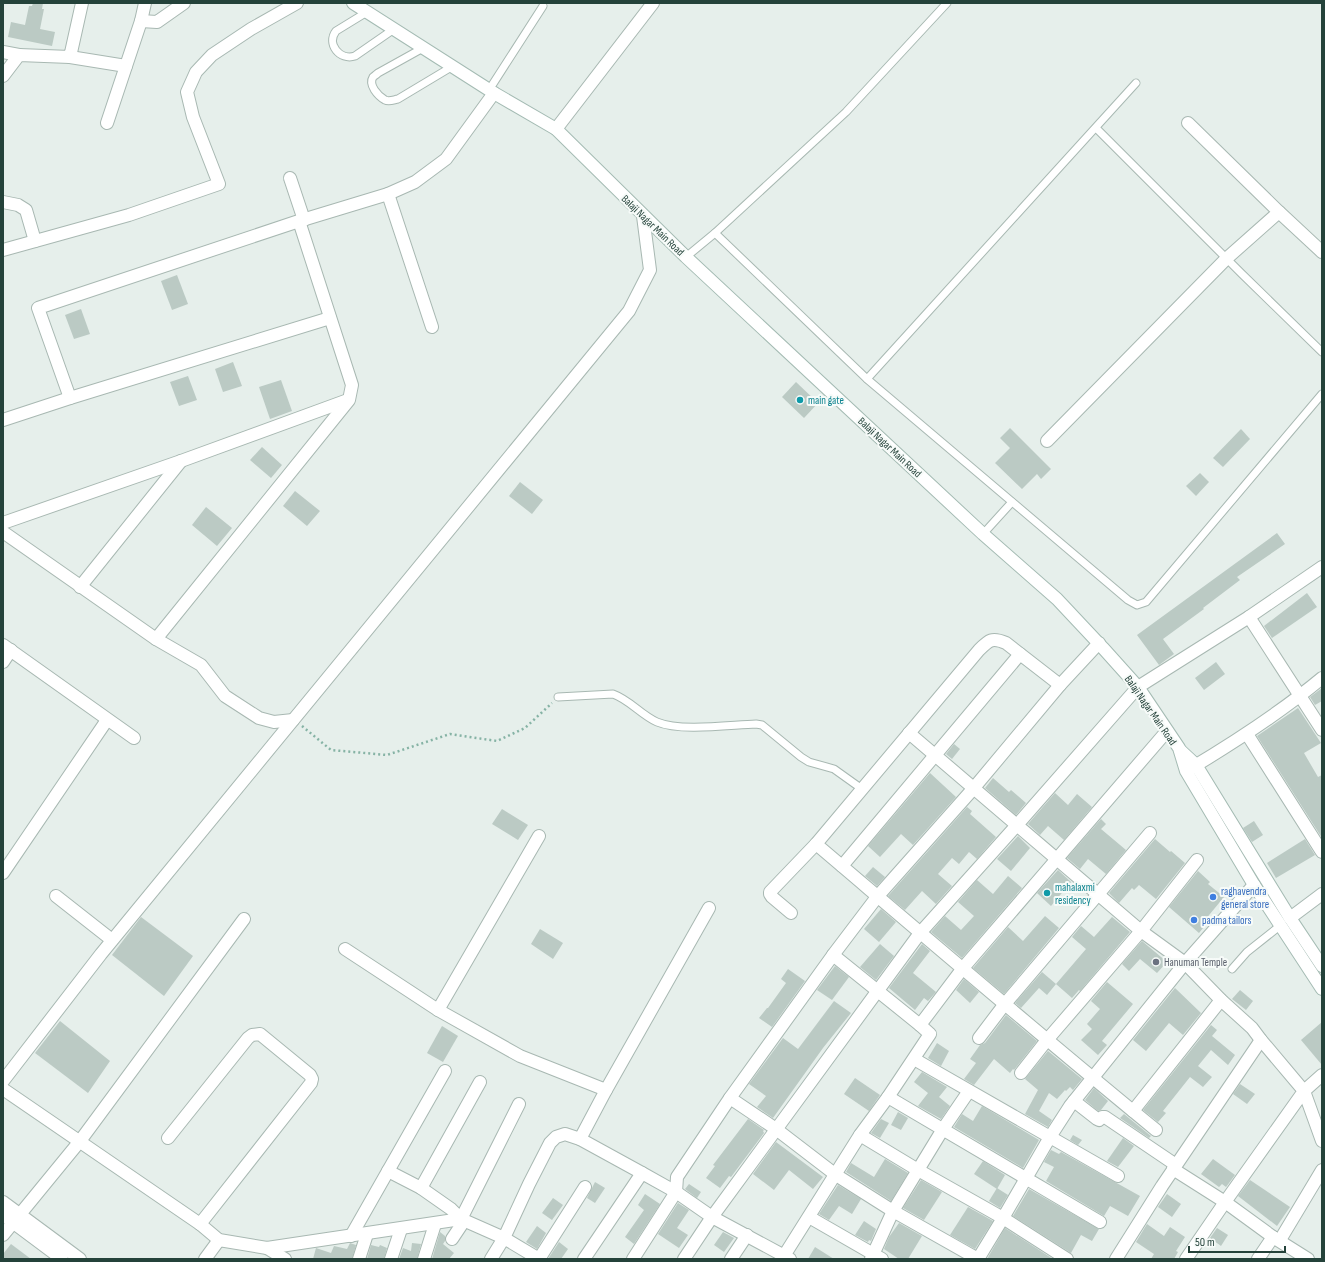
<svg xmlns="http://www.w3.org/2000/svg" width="1325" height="1262" font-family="'Sofia Sans Condensed',sans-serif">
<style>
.building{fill:#bbcac4}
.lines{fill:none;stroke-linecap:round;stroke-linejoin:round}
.lane-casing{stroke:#a8b8b2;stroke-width:9}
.street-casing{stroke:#a8b8b2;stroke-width:14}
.secondary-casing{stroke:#a4bbb3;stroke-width:14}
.path{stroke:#86b3a5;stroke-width:2.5;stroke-dasharray:2 3;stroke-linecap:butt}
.lane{stroke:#fff;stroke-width:7}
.street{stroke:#fff;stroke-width:12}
.secondary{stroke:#fff;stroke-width:12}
.culture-dot{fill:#0f9aa8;stroke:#f7fbf9;stroke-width:1.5}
.shop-dot{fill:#3f7fe0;stroke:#f7fbf9;stroke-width:1.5}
.worship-dot{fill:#6b7280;stroke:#f7fbf9;stroke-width:1.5}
.labels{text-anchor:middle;stroke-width:4;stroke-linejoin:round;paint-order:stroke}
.street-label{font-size:11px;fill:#24423a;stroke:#f7fbf9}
.culture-label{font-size:11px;fill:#0d838f;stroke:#f7fbf9;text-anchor:start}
.shop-label{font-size:11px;fill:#366cbe;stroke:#f7fbf9;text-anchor:start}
.worship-label{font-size:11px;fill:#5b616d;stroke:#f7fbf9;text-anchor:start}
</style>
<rect width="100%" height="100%" fill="#e6efeb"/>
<g class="building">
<path d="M33 3H43L42 9H44L40 29 55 32 52 46 8 37 11 22 25 25 29 6H32Z"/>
<path d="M177 275 188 304 172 310 161 281Z"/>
<path d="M81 309 90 334 74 339 65 315Z"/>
<path d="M233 362 242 386 223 392 215 369Z"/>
<path d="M188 376 197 400 179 406 170 382Z"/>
<path d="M281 380 292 411 270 419 259 387Z"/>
<path d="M796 382 818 403 804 418 782 397Z"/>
<path d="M1010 428 1051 469 1041 479 1037 474 1022 489 995 463 1010 448 1000 438Z"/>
<path d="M1241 429 1250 439 1223 467 1213 458Z"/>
<path d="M262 447 282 465 271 478 250 460Z"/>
<path d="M1200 473 1209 482 1196 496 1186 486Z"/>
<path d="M520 482 543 500 532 514 509 496Z"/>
<path d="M295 491 320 511 307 526 283 506Z"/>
<path d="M206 507 232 528 217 546 192 525Z"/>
<path d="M1277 533 1285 544 1237 577 1240 580 1203 608 1204 609 1163 639 1174 654 1159 665 1137 635Z"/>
<path d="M1307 593 1317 607 1272 638 1264 626Z"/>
<path d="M1216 662 1225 674 1204 690 1195 678Z"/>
<path d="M1322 688V701L1315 705 1310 697Z"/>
<path d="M1298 708 1321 743 1304 753 1318 777 1322 775V838L1257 736Z"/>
<path d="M954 744 960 749 952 759 946 754Z"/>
<path d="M930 773 956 797 913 845 901 834 880 857 868 846Z"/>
<path d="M993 778 1009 792 1011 790 1026 803 1016 815 985 788Z"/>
<path d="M1055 793 1068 805 1077 794 1092 807 1064 840 1048 826 1040 835 1028 824Z"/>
<path d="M967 807 972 811 970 814 996 837 977 859 969 852 959 864 952 858 938 874 952 886 936 904 922 891 905 910 888 896Z"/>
<path d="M502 809 528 825 518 840 492 824Z"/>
<path d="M1101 819 1106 824 1101 829 1126 850 1106 874 1088 859 1080 869 1067 858Z"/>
<path d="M1254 821 1263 835 1252 842 1243 828Z"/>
<path d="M1018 836 1030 848 1011 871 997 859Z"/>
<path d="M1155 839 1170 852 1171 851 1185 863 1156 899 1139 885 1134 890 1132 888 1119 903 1109 893Z"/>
<path d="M1305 839 1315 855 1276 878 1267 863Z"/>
<path d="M873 867 885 877 877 886 865 876Z"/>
<path d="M1058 870 1071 882 1051 906 1037 893Z"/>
<path d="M1198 871 1210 882 1208 884 1224 897 1205 920 1207 923 1199 933 1169 907Z"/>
<path d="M1008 876 1022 888 962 958 931 932 945 916 961 930 974 916 958 902 977 880 993 894Z"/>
<path d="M881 909 896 922 879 942 864 929Z"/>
<path d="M1045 916 1059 928 1004 994 973 968 1008 927 1023 941Z"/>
<path d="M141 917 193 956 164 996 112 955Z"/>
<path d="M1112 917 1130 932 1080 991 1079 990 1072 998 1056 984 1086 949 1072 937 1081 926 1094 937Z"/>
<path d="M540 929 563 943 553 959 531 944Z"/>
<path d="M1142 941 1167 962 1157 973 1140 959 1129 971 1122 964Z"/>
<path d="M880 944 894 956 876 980 860 967Z"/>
<path d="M922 944 930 951 913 973 936 992 928 1001 924 998 915 1010 889 988Z"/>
<path d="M835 966 849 977 832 1000 817 990Z"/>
<path d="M788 969 805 981 772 1027 759 1018 767 1008H768L786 983 781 979Z"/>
<path d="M1042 972 1056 984 1047 995 1039 988 1021 1008 1015 1003Z"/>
<path d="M964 979 979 992 970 1003 956 990Z"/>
<path d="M1107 982 1133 1004 1102 1041 1107 1045 1098 1055 1081 1040 1092 1029 1087 1024 1100 1009 1091 1001Z"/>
<path d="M1175 988 1201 1013 1183 1035 1169 1023 1146 1051 1133 1040Z"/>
<path d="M1240 990 1253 1001 1246 1010 1232 999Z"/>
<path d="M834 1001 851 1013 823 1048 773 1118 757 1107 766 1096 749 1084 783 1038 798 1049Z"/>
<path d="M1006 1015 1037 1041 1014 1070 1013 1069 1010 1073 994 1059 974 1085 964 1079 976 1063 970 1059 980 1045 985 1043Z"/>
<path d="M60 1021 110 1061 88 1093 35 1053Z"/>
<path d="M1322 1022V1065L1301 1040Z"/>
<path d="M1211 1025 1217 1030 1212 1036 1235 1055 1228 1065 1211 1050 1198 1066 1212 1077 1203 1087 1190 1077 1163 1111 1166 1113 1158 1122 1143 1110Z"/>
<path d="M442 1026 458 1036 443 1062 427 1053Z"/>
<path d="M937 1043 949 1051 941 1066 928 1058Z"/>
<path d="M1048 1051 1082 1079 1073 1090 1070 1087 1066 1091 1065 1090 1057 1099 1049 1093 1039 1111 1052 1120 1048 1127 1025 1114 1038 1090 1025 1079Z"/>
<path d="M922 1072 947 1087 939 1097 950 1106 941 1119 918 1106 928 1093 914 1082Z"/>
<path d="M855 1078 880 1095 869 1111 844 1094Z"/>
<path d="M1240 1084 1255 1094 1247 1104 1233 1094Z"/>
<path d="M1094 1088 1108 1101 1101 1110 1098 1111 1085 1100Z"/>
<path d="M982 1106 1039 1140 1023 1168 954 1127 962 1114 973 1121Z"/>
<path d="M898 1112 908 1118 901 1130 891 1125Z"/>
<path d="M1124 1114 1151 1136 1149 1138 1120 1118Z"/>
<path d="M748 1119 764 1130 763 1131 764 1133 731 1177 729 1176 720 1188 706 1178 715 1166 713 1165Z"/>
<path d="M881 1119 889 1123 880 1138 871 1133Z"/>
<path d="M1073 1135 1082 1140 1078 1145 1070 1140Z"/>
<path d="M1123 1138 1134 1146 1118 1167 1107 1161Z"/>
<path d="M776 1142 823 1177 813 1189 789 1170 774 1190 753 1174Z"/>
<path d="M1051 1150 1059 1154 1061 1152 1140 1196 1128 1216 1110 1206 1104 1216 1046 1181 1054 1167 1044 1162Z"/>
<path d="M885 1159 908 1173 891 1201 846 1172 851 1163 874 1177Z"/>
<path d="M1213 1159 1235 1175 1226 1187 1222 1184 1219 1187 1201 1174Z"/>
<path d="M983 1161 1005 1175 997 1189 974 1174Z"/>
<path d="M921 1180 942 1192 924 1220 903 1208Z"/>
<path d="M1250 1180 1290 1207 1277 1226 1238 1196Z"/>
<path d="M595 1182 605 1188 595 1203 587 1198Z"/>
<path d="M689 1184 701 1192 697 1198 685 1189Z"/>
<path d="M838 1185 861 1199 852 1214 839 1206 829 1220 819 1214Z"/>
<path d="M997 1188 1008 1195 1000 1208 989 1201Z"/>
<path d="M1029 1189 1099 1229 1092 1241 1081 1235 1071 1253 1013 1216Z"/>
<path d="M645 1194 660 1204 634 1244 625 1237 644 1210 638 1205Z"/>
<path d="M1167 1194 1181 1204 1172 1217 1158 1207Z"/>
<path d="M553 1198 563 1205 552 1220 542 1213Z"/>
<path d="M678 1203 689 1210 677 1228 688 1235 679 1248 658 1234Z"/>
<path d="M968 1207 993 1221 975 1249 950 1235Z"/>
<path d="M864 1221 876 1229 871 1241 869 1240 868 1242 855 1235Z"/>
<path d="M899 1223 922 1236 908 1259H899L884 1249 889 1237Z"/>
<path d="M1147 1224 1164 1236 1170 1227 1185 1237 1176 1251 1178 1252 1174 1259H1151L1154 1254 1136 1242Z"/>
<path d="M537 1226 546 1233 537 1249 526 1242Z"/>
<path d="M1005 1228 1053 1259H987Z"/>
<path d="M1217 1228 1228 1235 1221 1246 1210 1238Z"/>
<path d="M440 1232 445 1236V1241L443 1244 454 1253 449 1259H432Z"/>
<path d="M723 1232 734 1238 724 1252 714 1245Z"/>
<path d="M559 1242 568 1249 561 1259H548Z"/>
<path d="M350 1243 356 1245 352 1259H313L316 1248 331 1253 334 1246 347 1249Z"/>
<path d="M412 1243 421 1244 417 1259H399L403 1248 411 1251Z"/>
<path d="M11 1244 31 1259H3V1254Z"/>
<path d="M371 1245 379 1247 380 1245 387 1248 384 1259H367Z"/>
<path d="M815 1247 834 1259H808Z"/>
</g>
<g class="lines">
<g class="lane-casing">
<g id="lane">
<path d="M367 12 336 31C326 44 340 61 355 56L394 29"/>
<path d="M423 48 378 73C377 74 373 77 373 77 368 85 378 96 385 100 389 102 393 100 398 99L453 66"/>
<path d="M489 90 543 6"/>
<path d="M1096 128 1242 274 1322 352"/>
<path d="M715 233 846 112 947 3"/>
<path d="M686 257 715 233 867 379 1128 600 1137 605 1146 602 1322 394"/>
<path d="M867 379 1136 83"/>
<path d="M983 534 1012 502"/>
<path d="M558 697 613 694C630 700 641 715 657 722 681 732 729 725 756 724L762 725 801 757 809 762 834 769 862 789"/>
<path d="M1232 969 1247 952 1281 925"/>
</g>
</g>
<g class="street-casing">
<g id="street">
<path d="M141 21 157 22 184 3"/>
<path d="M3 52 19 55"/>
<path d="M70 57 126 66"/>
<path d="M3 76 19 55 70 57 82 3"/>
<path d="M107 123 141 21 145 3"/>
<path d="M556 129 653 3"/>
<path d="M290 178 304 220"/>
<path d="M388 194 432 327"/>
<path d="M3 202 18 205 26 210 35 241"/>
<path d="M1279 212 1322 252"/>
<path d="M3 250 129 215 219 184 193 117 187 92 196 72 212 55 251 29 297 3"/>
<path d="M70 398 38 308 299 221 388 194 415 182 446 159 494 93"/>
<path d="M3 420 70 398 330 318"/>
<path d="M1047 441 1226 259 1279 212 1188 123"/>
<path d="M3 523 181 461 348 400"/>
<path d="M3 532 156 639 201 665 225 696 259 718 274 722 293 720"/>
<path d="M80 587 181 461"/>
<path d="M1249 617 1322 730"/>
<path d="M156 639 349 400 352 385 299 221"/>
<path d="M3 645 134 738"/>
<path d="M3 662 11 650"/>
<path d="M909 733 1141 931 1185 963 1221 1000 1252 1028 1261 1040 1304 1091 1225 1202 1186 1259"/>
<path d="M1247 734 1322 852"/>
<path d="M1188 770C1235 742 1280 713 1322 678"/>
<path d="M816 844C929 940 1041 1036 1156 1130"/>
<path d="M842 866 1020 654"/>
<path d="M3 873 107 720"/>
<path d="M56 896 112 940"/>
<path d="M791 913 772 897 770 894V892L816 844 979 650C989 640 992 637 1006 643L1060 685"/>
<path d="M1290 918 1322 894"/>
<path d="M345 949 438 1010 520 1056 606 1090"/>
<path d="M833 955 920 1025"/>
<path d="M438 1010 539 836"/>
<path d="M979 1038 1004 1005 1150 833"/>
<path d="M914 1059 1118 1176"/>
<path d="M1021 1073 1047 1040 1141 931 1197 860"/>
<path d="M1322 1075 1304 1091 1322 1141"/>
<path d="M3 1081 101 954 629 311 650 270 643 216"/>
<path d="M3 1089 200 1224 219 1240 267 1248 461 1219 504 1238 539 1259"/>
<path d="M888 1097 1100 1222"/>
<path d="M730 1098 776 1129 836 1175 893 1211 978 1259"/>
<path d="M1074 1101 1097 1119 1099 1120 1102 1117H1105L1176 1165"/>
<path d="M1133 1111 1221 1000"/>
<path d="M860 1135 918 1170 1003 1218 1067 1259"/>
<path d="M168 1138 248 1038 252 1035 260 1034 310 1075 312 1079 311 1083 200 1224"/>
<path d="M580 1139 606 1090 709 908"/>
<path d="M1173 1169 1225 1202 1273 1237 1308 1259"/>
<path d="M388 1171 421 1188 480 1082"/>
<path d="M421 1188 451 1209 461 1219 519 1104"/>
<path d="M3 1202 80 1259"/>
<path d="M3 1215 62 1259"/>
<path d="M809 1217 882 1259"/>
<path d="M3 1235 80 1141 244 919"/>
<path d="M351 1236 445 1071"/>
<path d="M452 1239 464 1221"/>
<path d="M1280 1240 1322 1170"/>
<path d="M267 1248 285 1259"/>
<path d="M205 1259 219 1240"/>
<path d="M359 1259 367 1234"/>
<path d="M391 1259 401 1229"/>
<path d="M424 1259 435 1224"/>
<path d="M491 1259 504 1238 529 1184 550 1143 556 1137 565 1134 580 1139 642 1173 676 1192 712 1217 790 1259"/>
<path d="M539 1259 585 1187"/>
<path d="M584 1259 642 1173"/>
<path d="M633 1259 676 1192 677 1177 730 1098 833 955 877 897 973 789 1060 685 1099 643"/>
<path d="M684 1259 712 1217 920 933 1017 825 1138 687 1249 617 1322 567"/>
<path d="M731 1259 747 1235"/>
<path d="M782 1259 860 1135 888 1097 930 1034 920 1025 963 968 1167 731"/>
<path d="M871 1259 893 1211 943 1129 969 1091"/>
<path d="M978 1259 1003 1218 1050 1137 1070 1106 1185 963 1254 885"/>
<path d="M1116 1259 1162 1186 1261 1040"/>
<path d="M1258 1259 1273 1237"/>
</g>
</g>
<g class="secondary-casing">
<g id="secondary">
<path d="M353 3 494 93 556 129 686 257 983 534 1057 599 1103 648 1138 687 1179 748 1186 771 1254 885 1322 989"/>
<path d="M1181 751 1196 765 1290 918 1322 966"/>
</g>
</g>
<path class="path" d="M302 726 331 750 387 755 450 734 497 741 525 728 552 703"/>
<use href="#lane" class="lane"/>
<use href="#street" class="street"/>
<use href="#secondary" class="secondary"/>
</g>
<g class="culture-dot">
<circle cx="800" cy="400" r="4"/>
<circle cx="1047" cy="893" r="4"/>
</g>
<g class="shop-dot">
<circle cx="1213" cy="897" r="4"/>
<circle cx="1194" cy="920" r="4"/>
</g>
<circle class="worship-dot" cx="1156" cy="962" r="4"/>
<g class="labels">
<g class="street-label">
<text transform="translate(653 225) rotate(44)" y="4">Balaji Nagar Main Road</text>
<text transform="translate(890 447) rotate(43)" y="4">Balaji Nagar Main Road</text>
<text transform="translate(1151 710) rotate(55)" y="4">Balaji Nagar Main Road</text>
</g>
<g class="culture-label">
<text x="808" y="404">main gate</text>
<text x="1055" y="891">mahalaxmi<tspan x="1055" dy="13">residency</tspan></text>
</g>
<g class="shop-label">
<text x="1221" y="895">raghavendra<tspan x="1221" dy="13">general store</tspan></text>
<text x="1202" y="924">padma tailors</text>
</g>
<g class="worship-label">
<text x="1164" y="966">Hanuman Temple</text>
</g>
</g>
<rect width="1325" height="1262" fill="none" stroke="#24423a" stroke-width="8"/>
<path d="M1189 1246v6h96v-6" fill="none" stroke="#24423a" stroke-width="2"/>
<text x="1195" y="1246" font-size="12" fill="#24423a" stroke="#f7fbf9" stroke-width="3" paint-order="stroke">50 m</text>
</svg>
